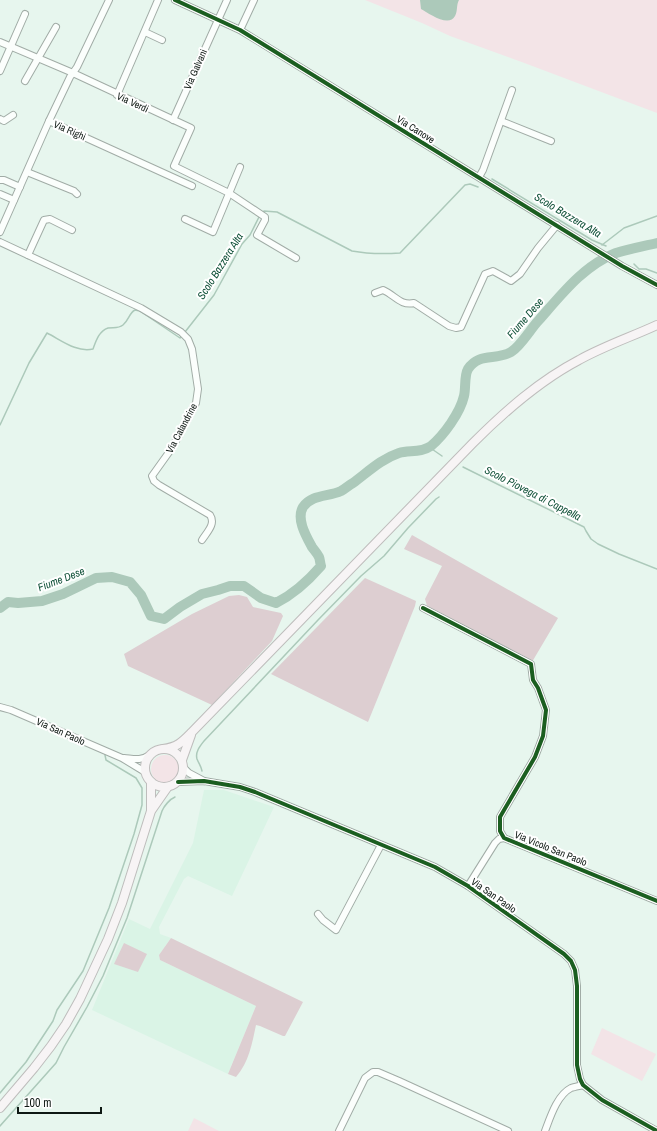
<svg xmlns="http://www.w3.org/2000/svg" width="657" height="1131" font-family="'Archivo Narrow',sans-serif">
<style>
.built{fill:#daf4e6}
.green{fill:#f3e4e7}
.forest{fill:#ddced1}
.water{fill:#acc9ba}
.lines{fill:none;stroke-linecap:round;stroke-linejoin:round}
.stream{stroke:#acc9ba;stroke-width:1.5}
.river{stroke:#acc9ba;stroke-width:10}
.minor-casing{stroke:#a1aca6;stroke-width:8}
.major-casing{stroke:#bebdbc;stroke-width:10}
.minor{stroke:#fbfefc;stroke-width:6}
.major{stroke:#f7f4f5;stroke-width:8}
.cycleway-casing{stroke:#fff;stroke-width:6}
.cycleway{stroke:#1b5e20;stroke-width:4}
.labels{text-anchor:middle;stroke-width:4;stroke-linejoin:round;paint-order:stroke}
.street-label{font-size:10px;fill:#0e1813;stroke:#fff}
.water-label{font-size:11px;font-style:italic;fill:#105138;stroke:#fff}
</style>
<rect width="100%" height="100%" fill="#e7f6ee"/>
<path class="built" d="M204 790H224L274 807 232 896 188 876 184 879 159 927 160 934 171 938 159 955 160 960 256 1006 228 1074 92 1010 129 919 150 929 193 843Z"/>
<g class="green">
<path d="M365 0H657V113L527 64 450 36 422 23Z"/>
<circle cx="165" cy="769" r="14"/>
<path d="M602 1028 656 1054 642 1081 591 1054Z"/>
<path d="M194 1118 219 1131H188Z"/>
</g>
<g class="forest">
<path d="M412 535 558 618 532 662 427 606 425 599 442 566 404 549Z"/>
<path d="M365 578 416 601 415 606 368 722 271 674Z"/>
<path d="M239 595 247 597 253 607 281 613 283 616 272 641 212 705 128 666 124 654 192 614 229 596Z"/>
<path d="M171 938 303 1002 285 1036H283L260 1026 256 1025C252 1044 249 1062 236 1077L228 1074 256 1006 160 960 159 955Z"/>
<path d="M124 943 147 954 138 972 114 964Z"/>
</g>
<path class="water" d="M420 0H459C456 5 458 11 455 16 449 28 428 13 421 9Z"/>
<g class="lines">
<g class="stream">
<path d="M492 179 592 240 606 246"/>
<path d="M263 212 264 211 277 212 352 251C368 254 384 254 400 253L465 185 470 184 478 187"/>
<path d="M602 245 624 228 657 216"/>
<path d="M634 264 639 269H646L657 273"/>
<path d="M185 332 214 295 242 244 250 235 259 217"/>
<path d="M0 425 29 363 47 333C61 340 77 353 93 349 96 341 99 331 108 328 113 327 118 329 123 325 129 320 129 313 135 310L140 311 180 338 182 335"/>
<path d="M429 447 442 456"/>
<path d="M463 467 584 527 586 531 591 539 598 544 619 554 657 569"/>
<path d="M202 771C201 766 199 764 197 759 195 752 200 746 204 741L318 620 361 576 384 556 408 528 436 499 439 497"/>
<path d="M0 1093 26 1062 53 1021 57 1010 83 971 109 908 134 834 142 805V788L136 778 106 760 105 755"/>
<path d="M0 1126 56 1063 64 1047 87 1007 103 976 127 918 162 811C164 806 170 799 175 797"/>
</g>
<path class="river" d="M0 608 8 602 18 603 42 601 63 594 96 578 112 577 130 582 141 595 151 616 164 619 180 607 202 594 218 590 230 586H244L261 598 276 603C294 594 308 581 321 566 320 563 320 559 319 557 317 553 314 550 312 547 306 536 296 519 303 507 312 494 328 497 341 491 345 489 349 485 353 483 368 472 381 459 399 453 409 450 421 453 431 446 444 435 460 413 464 396 466 388 464 376 468 369 479 352 496 361 511 352 521 346 531 328 539 320 561 295 584 265 616 253 629 249 644 246 657 243"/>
<g class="minor-casing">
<g id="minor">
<path d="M175 0 240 30 622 266 657 285"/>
<path d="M240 30 254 0"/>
<path d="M145 32 162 40"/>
<path d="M0 42 73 73 191 128 174 166 229 193 265 217V220L257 235 296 258"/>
<path d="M0 71 25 14"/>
<path d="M25 81 56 27"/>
<path d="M117 95 158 0"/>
<path d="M0 119 4 121 13 115"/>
<path d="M173 120 227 0"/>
<path d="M49 121 192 186"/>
<path d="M501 121 551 141"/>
<path d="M27 172 74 191 77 194"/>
<path d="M479 177 483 170 512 90"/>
<path d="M0 180H4L20 187"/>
<path d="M0 194 14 200"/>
<path d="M185 219 213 232 240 167"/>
<path d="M0 232 49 121 70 77 77 67 109 0"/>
<path d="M0 242 141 308 181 332 188 339 192 349 198 389 196 403 172 448 152 476 154 481 159 485 210 515C216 524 207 532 202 540"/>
<path d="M28 255 44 220 50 219 72 230"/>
<path d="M375 293 383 290C395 295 400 306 414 303L449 326 456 328 461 327 485 274 493 271 511 281 520 274 538 248 557 225"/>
<path d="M423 608 531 664 533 680 538 688 546 710 543 736 535 757 500 817V831L504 838 657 901"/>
<path d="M0 707 11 710 122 758 145 772"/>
<path d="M124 758C135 759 140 761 150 755"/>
<path d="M184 768 189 773 204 781"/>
<path d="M178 782 204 781 240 787 255 792 435 867 468 886 564 954 571 961 575 970 577 986V1065L580 1079 583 1085 602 1100 657 1131"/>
<path d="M468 886 495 843 499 839 504 838"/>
<path d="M318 914 323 920 336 930 381 845"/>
<path d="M339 1131 365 1078 373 1072H378L399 1081 508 1131"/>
<path d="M545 1131C550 1118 557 1095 571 1088 574 1087 579 1086 583 1085"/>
</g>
</g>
<g class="major-casing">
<g id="major">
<circle cx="164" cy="768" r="19"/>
<path d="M163 749C178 747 182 742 192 732L473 443C505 411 539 381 579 360 604 346 631 337 657 325"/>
<path d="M182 760 191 735"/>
<path d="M151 782V810"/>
<path d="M0 1108 34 1068 51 1046 66 1024 80 999 108 939 122 903 151 811 167 788"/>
</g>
</g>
<use href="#minor" class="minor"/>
<use href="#major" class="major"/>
<g class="cycleway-casing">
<g id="cycleway">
<path d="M175 0 240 30 622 266 657 285"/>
<path d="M423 608 531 664 533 680 538 688 546 710 543 736 535 757 500 817V831L504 838 657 901"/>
<path d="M178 782 204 781 240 787 255 792 435 867 468 886 564 954 571 961 575 970 577 986V1065L580 1079 583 1085 602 1100 657 1131"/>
</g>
</g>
<use href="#cycleway" class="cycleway"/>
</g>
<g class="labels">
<g class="street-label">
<text transform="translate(195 69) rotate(-66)" y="4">Via Galvani</text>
<text transform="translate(133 102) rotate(25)" y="4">Via Verdi</text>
<text transform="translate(416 129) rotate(32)" y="4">Via Canove</text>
<text transform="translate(70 130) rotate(24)" y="4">Via Righi</text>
<text transform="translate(181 428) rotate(-62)" y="4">Via Calandrine</text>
<text transform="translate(61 731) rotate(24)" y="4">Via San Paolo</text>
<text transform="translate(551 848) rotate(22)" y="4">Via Vicolo San Paolo</text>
<text transform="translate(494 895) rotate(35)" y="4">Via San Paolo</text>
</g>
<g class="water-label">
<text transform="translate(568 215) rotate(31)" y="4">Scolo Bazzera Alta</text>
<text transform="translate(220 266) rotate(-58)" y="4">Scolo Bazzera Alta</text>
<text transform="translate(525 318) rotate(-49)" y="4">Fiume Dese</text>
<text transform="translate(533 493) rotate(27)" y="4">Scolo Piovega di Cappella</text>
<text transform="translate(61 579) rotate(-21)" y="4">Fiume Dese</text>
</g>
</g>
<path d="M18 1107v6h83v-6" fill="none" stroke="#0e1813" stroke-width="2"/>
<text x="24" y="1107" font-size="12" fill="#0e1813" stroke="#ffffff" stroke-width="3" paint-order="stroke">100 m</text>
</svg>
